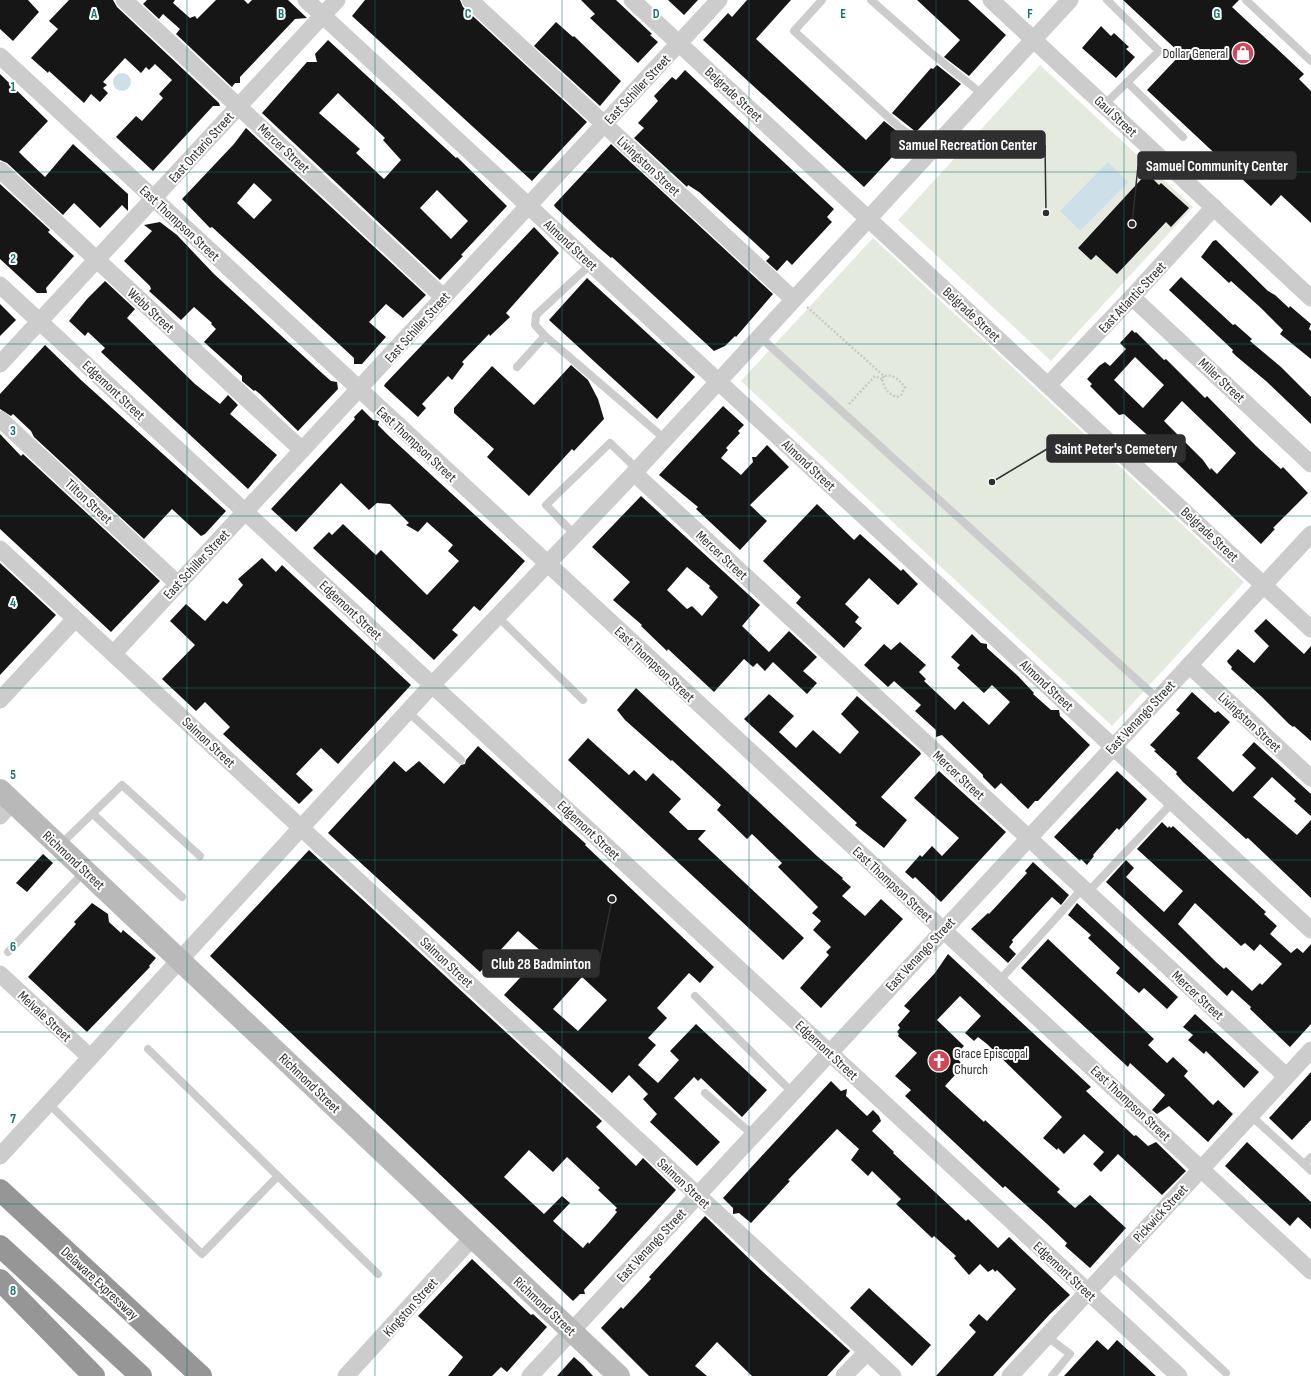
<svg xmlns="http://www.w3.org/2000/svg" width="1311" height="1376" font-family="'Sofia Sans Condensed',sans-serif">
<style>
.green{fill:#e5eade}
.water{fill:#cddfe8}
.building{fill:#161616;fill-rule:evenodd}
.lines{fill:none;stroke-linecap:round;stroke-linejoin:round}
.path{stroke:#c9c9c9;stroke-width:2.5;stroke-dasharray:2 2;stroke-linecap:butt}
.service{stroke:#ccc;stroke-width:8}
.minor{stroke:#ccc;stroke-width:17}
.secondary{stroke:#b9b9b9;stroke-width:22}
.motorway{stroke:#969696;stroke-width:22}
.grid{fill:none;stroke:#0f766e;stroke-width:1;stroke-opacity:0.55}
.labels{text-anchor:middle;stroke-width:4;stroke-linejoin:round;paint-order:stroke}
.poi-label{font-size:14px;fill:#2f2f2f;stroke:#fff;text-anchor:end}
.street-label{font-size:14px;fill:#2f2f2f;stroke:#fff}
.grid-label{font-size:13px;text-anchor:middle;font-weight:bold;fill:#0f766e;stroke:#fff;stroke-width:4;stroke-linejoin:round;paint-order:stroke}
.leader{fill:none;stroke:#2f2f2f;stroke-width:1.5}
.callout-dot{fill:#2f2f2f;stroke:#fff;stroke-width:1.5}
.callout{fill:#2f2f2f;stroke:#2f2f2f;stroke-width:1.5}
.callout-label{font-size:15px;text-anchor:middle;font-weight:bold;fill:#fff}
</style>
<rect width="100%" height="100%" fill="#fff"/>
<g class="green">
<path d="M1040 65 1193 207 1051 361 898 220Z"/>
<path d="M873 238 1244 582 1112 726 741 381Z"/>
</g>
<g class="water">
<circle cx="122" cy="82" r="9"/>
<path d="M1108 162 1128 182 1080 231 1060 211Z"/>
</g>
<g class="building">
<path d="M0 0H28L39 12 13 41 0 29Z"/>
<path d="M69 0H113L117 7 219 103 220 106H213L153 171 116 137 136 116 142 121 163 98 159 94 172 80 155 64 149 70 146 67 141 73 125 58 103 82 107 85 103 88 108 93 100 102 91 94 84 103 49 71 48 73 31 58 58 29 49 21Z"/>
<path d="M147 0H175L173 3 190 18 195 16 197 19 216 0H244L248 4 252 0H288L307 18 295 19 240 77V83H235L232 87 176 34 180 29 163 14 159 19 143 4Z"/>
<path d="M365 0H460L463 7 587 122 532 181 352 16Z"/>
<path d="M581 0H616L652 34 650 35 658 42 638 63 590 18 595 14Z"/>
<path d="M668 0H698L684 15Z"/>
<path d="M747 0H791L756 39 866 140 884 121 908 140 864 187 703 40 728 13 732 17Z"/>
<path d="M917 0H968L1006 35 969 76 944 57 960 40Z"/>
<path d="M1123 0H1239L1232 7 1304 74 1299 79 1311 91V223L1281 195 1271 206 1147 90 1181 54Z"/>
<path d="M556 22 573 37 574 36 621 81 600 106 534 46Z"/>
<path d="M1101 26 1111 36 1114 33 1129 47 1126 49 1135 57 1116 78 1082 48Z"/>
<path d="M328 40 456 158 457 157 507 206 461 255 463 256 440 280 262 113 307 62H317L315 54ZM338 93 385 138 383 140 401 160 384 179 356 153 360 149 319 113ZM437 190 468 221 451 239 420 208Z"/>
<path d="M937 65 961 84 916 132 892 113 931 68 933 69Z"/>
<path d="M685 70 834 209 827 217 832 222 792 265 787 260 777 271 766 261 770 257 755 243 699 192 688 185 687 187 634 138 644 128 638 123 658 101 654 96 672 77 676 80Z"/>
<path d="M0 74 48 121 19 152 26 159 45 177 73 144 128 194V211L122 205 100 228 74 203 63 215 7 163 0 160Z"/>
<path d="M246 128 426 295 403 318 386 304 369 322 386 337 362 364H354V358L212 227 210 228 182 199 234 144ZM254 183 272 200 254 219 237 203Z"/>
<path d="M611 144 773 294 736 337 735 336 725 346 714 351 612 257 611 258 598 247 555 207 554 205Z"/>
<path d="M1147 173 1159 185 1161 183 1189 208 1171 227 1166 222 1117 274 1096 255 1091 260 1078 248Z"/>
<path d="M0 184 50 230 48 232 74 256 46 288 47 293H37L0 259Z"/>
<path d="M160 222 177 235 214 274 323 374 331 381 337 382 338 389 298 431 260 394 255 390 254 391 242 381V376L204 342 216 329 211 324 212 323 194 307 181 320 149 291 151 289 150 286 124 261 152 231 144 225Z"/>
<path d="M534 227 559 253 506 313 510 317 490 336 489 334 462 362 464 364 452 380 448 376 422 404 426 408 418 417 384 386 385 384Z"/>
<path d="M1216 240 1268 291 1275 295 1289 308 1290 306 1311 324 1309 329 1311 331V359L1280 334 1283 330 1261 308 1231 281 1229 283 1201 257 1213 241Z"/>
<path d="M1181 277 1233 325 1235 324 1252 339 1250 341 1281 367 1311 397V424L1266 381 1236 356 1232 352 1233 350 1169 290Z"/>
<path d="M587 278 695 377 657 419 549 320Z"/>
<path d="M105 281 135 309 127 318 195 384 220 404 228 395 238 405 230 414 277 455 248 489 101 352 105 348 88 332 85 336 69 321 87 299Z"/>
<path d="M0 304 16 320 0 336Z"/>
<path d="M1132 330 1135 333 1136 332 1164 360 1166 359 1205 398 1207 396 1256 446 1281 469 1283 467 1308 493 1273 528 1275 529 1261 544 1155 442 1124 414 1119 415 1090 386 1092 384 1087 379 1099 366 1105 362 1110 366 1126 349 1120 343ZM1135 357 1164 385 1143 408 1114 380ZM1182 401 1236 453 1217 474 1211 468 1210 470 1203 460 1164 421Z"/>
<path d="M45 345 81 380 226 511 205 534 201 536 172 509 144 539 34 437 31 431 13 414 11 416 0 409V394Z"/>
<path d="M571 365 588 380 598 399 604 419 574 451 572 449 529 496 487 457 494 449 454 413V408L492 366 534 405Z"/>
<path d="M723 406 744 425 738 431 740 433 726 448 728 450 721 458 741 475 753 462 752 457H756L767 445 789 467 750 505 767 521 740 550 696 509 698 507 659 475Z"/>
<path d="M362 409 373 420 379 421 378 425 390 437 525 561 480 611 474 606 452 630 458 635 434 660 313 548 329 532 332 535 343 524 376 555 381 550 427 595 459 561 448 551 453 545 427 522 418 532 406 525 409 523 390 504 377 503 369 510 341 483 296 532 271 509 355 419 354 417Z"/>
<path d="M0 434 21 456 23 454 160 581 111 632 0 529Z"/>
<path d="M641 496 760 605 742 626 769 652 789 631 817 657 803 671 817 683 807 694 773 662 765 671 757 663 753 667 744 659 714 692 668 649 667 651 641 626 642 625 613 600 630 582 592 547ZM687 567 710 586 709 588 718 597 702 616 692 606 687 609 667 590Z"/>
<path d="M817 504 854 540 860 534 901 571 903 569 918 584 898 605 869 578 845 604 859 617 855 622 862 628 844 648 796 603 801 597 763 561Z"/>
<path d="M262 558 276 572 282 565 411 685 338 764 321 748 296 774 313 790 299 804 223 734 230 727 205 702 196 711 162 679 195 645 170 621 186 604 205 621 223 601 227 604 243 585 238 579Z"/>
<path d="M0 563 56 615 0 675Z"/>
<path d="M1266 619 1304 654 1311 646V741L1294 726 1293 727 1289 724 1262 697 1231 669 1232 667 1228 663 1227 661 1238 649 1254 663 1269 646 1254 631Z"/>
<path d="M972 634 981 643 987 644V648L1018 676 1034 693 1033 694 1051 710H1059L1060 716 1090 745 1038 801H1035L1028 809 1001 783 995 789 983 777V775L942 735 936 737V730L915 711 921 705 894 681 888 687 864 665 884 644 891 650 900 642 926 665 919 672 926 679 924 681 955 710 963 701 989 725 1010 702 992 685 984 693 957 668 960 665 951 657Z"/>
<path d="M636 688 817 856 843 878 842 879 851 887 842 896 865 916 881 899 903 919 821 1008 800 988 829 955 826 952 831 947 813 930 821 921 812 913 818 907 778 867 782 863 752 834 747 839 717 810 721 805 672 760 671 761 625 720 617 710Z"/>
<path d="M1192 692 1215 713 1218 711 1230 722 1197 758 1233 792 1256 768 1242 755 1254 742 1311 794V816L1294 801 1296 799 1272 777 1253 797 1297 835 1311 820V898L1248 838 1246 839 1183 782 1176 774 1177 772 1154 751 1156 750 1150 745 1180 713 1176 710Z"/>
<path d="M769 694 794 716 779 732 796 748 813 730 840 754 859 732 841 714 857 696 920 752 921 754 881 797 907 820 884 848 855 825 857 823 744 719Z"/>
<path d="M588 738 629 775 634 770 646 781 653 773 681 799 669 812 688 830H706L698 839 804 938 783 960 568 760Z"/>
<path d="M478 746 586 844 585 845 714 967 700 983 689 973 657 1008 667 1018 648 1038 656 1045 638 1065 658 1083 679 1060 670 1051 696 1024 767 1090 742 1117 701 1078 698 1081 694 1077 674 1098 720 1142 697 1166 650 1122 657 1114 643 1099 648 1094 629 1075 612 1093 504 995 543 953 518 931 480 972 328 833 394 761 406 772 419 761 444 784 461 765 465 764 466 760ZM582 977 607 1000 578 1031 553 1009Z"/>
<path d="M939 771 1006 832 941 902 915 877 913 879 905 872 920 855 922 857 932 846 942 856 959 838 914 798Z"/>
<path d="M1117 771 1147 799 1119 830 1117 828 1093 855 1094 856 1087 865 1081 859 1080 861 1054 837Z"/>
<path d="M1162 822 1168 828 1169 826 1171 828 1173 826 1266 912 1264 914 1277 926 1270 934 1291 953 1297 948 1303 953 1311 944V1024L1290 1047 1250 1009 1251 1007 1232 990 1227 996 1106 882 1126 860 1134 868 1126 877 1164 912 1183 891 1137 849ZM1195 903 1241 946 1245 943 1254 951 1260 944 1282 964 1262 985 1260 983 1252 991 1226 967 1224 969 1216 962 1178 924Z"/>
<path d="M309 850 602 1121 596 1127 636 1166 643 1158 676 1190 584 1290 585 1294H580L573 1301 210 956ZM529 1150 553 1172 567 1157 600 1188 598 1190 617 1208 615 1210 617 1212 608 1223 589 1244 588 1242 583 1248 553 1221 570 1203 562 1196 544 1214 504 1177Z"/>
<path d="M43 854 53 863 27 892 16 883Z"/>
<path d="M1033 862 1069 895 1061 905 1052 897 1012 940 1013 942 1009 947 1016 954 1008 963 971 929 988 913 989 914 1027 873 1025 871Z"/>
<path d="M92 903 108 914 109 922 121 933 123 930 156 958 149 966 150 967 87 1032 28 977 76 924 74 922Z"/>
<path d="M1077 903 1178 997 1167 1009 1144 988 1139 993 1116 973 1120 968 1088 938 1091 935 1068 915Z"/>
<path d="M1048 939 1154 1039 1148 1045 1167 1063 1173 1057 1188 1071 1184 1076 1213 1105 1218 1100 1233 1114 1208 1142 1169 1106 1157 1114 1152 1110 1165 1095 1130 1063 1128 1067 1021 968Z"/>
<path d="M948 954 1091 1087 1086 1091 1134 1136 1136 1135 1148 1146 1156 1142 1186 1171 1162 1195 1118 1154 1101 1172 1093 1164 1104 1152 1084 1134 1064 1154 1058 1148 1057 1150 1043 1138 1062 1117 987 1044 978 1037 974 1041 965 1033 981 1016 960 996 937 1020 964 1046 954 1056 964 1065 945 1086 984 1122 985 1120 1050 1180 1060 1189 1057 1192 1075 1208 1090 1195 1126 1228 1090 1268 1065 1246 1067 1243 1046 1223 1005 1186 1003 1188 905 1096 911 1090 895 1076 917 1053 898 1036 899 1034 897 1032 900 1028 898 1025 910 1011 904 1006 935 973Z"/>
<path d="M1195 1014 1259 1072 1244 1088 1206 1051 1204 1054 1188 1040 1193 1035 1183 1027Z"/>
<path d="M1311 1072V1120L1292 1140 1269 1118Z"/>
<path d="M831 1081 841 1091 847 1089 846 1096 867 1116 873 1110 879 1116 881 1121 872 1131 894 1152 893 1153 966 1221 968 1219 998 1248 1009 1237 1070 1295 1050 1314 993 1376H936L976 1332 969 1325 979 1314 987 1321 1016 1289 997 1270 995 1272 993 1269 988 1272 980 1264 969 1275 954 1258 956 1256 934 1236 932 1238 896 1204 901 1199 872 1171 868 1176 851 1160 859 1149 837 1129 788 1180 790 1181 751 1223 739 1213 733 1214V1208L723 1198Z"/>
<path d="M1247 1142 1311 1202V1229L1298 1217 1290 1226 1225 1166Z"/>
<path d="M705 1216 761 1270 850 1351 827 1376H752L717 1342 695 1366 707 1376H649L601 1328 621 1307 623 1309 651 1279 649 1277Z"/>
<path d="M472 1259 531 1315 533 1314 547 1327 507 1372 501 1367 492 1376H448L463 1357 418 1316Z"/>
<path d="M869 1288 931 1345 912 1366 850 1308Z"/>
<path d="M1097 1340 1108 1350 1117 1340 1156 1376H1064Z"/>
<path d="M574 1357 583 1365 593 1376H557Z"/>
</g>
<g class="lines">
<g class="path">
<path d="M807 307 884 376C894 374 899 380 905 387L901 395 897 397C888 394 884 388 882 379L884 376"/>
<path d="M849 404 875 376 882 379"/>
</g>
<g class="service">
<path d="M822 0 794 31 899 127 931 150"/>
<path d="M871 0 930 52 982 94"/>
<path d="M1246 0 1311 61"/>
<path d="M1127 82 1183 137"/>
<path d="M1104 105 1159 51 1107 0"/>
<path d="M545 336 535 325 536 315 591 264"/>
<path d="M759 336 1158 699"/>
<path d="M517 367 545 336 665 439"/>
<path d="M574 534 546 505 610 443 637 469"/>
<path d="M497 616 583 700"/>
<path d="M408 712 461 760"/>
<path d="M93 814 182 897"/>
<path d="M60 845 122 785 200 856"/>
<path d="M1087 893 1173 802"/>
<path d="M8 952 85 871"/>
<path d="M999 981 1082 889"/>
<path d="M695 996 792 1092"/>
<path d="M148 1049 378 1274"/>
<path d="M705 1093 753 1135"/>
<path d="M48 1103 202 1254 278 1176"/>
<path d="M1250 1115 1304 1164 1311 1157"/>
<path d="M1304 1164 1311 1171"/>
<path d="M1111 1266 1226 1373"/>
<path d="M1046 1336 1070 1354 1052 1376"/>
</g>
<g class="minor">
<path d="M124 0 443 297"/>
<path d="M306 0 1311 930"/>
<path d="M470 0 793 299"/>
<path d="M632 0 1311 629"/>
<path d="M991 0 1311 298"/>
<path d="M0 56 1311 1271"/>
<path d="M0 170 302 450"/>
<path d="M0 285 1179 1376"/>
<path d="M1132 297 1311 464"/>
<path d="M0 364 337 0"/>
<path d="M1048 385 1132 297 1214 207"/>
<path d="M0 419 178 584"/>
<path d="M634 473 1286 1076"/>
<path d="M0 549 893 1376"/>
<path d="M114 653 719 0"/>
<path d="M1189 665 1311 778"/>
<path d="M0 700 75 619"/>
<path d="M0 816 12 802"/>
<path d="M0 974 90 1057"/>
<path d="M0 1156 432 685 634 473 1070 0"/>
<path d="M346 1376 473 1237"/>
<path d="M530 1376 1311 534"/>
<path d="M844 1376 867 1352"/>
<path d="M1010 1376 1311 1050"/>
</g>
<path class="secondary" d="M0 790 619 1376"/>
<g class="motorway">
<path d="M0 1190 201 1376"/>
<path d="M0 1246 141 1376"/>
<path d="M0 1280 94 1376"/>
</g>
</g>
<path class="grid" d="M187 0V1376M375 0V1376M562 0V1376M749 0V1376M936 0V1376M1124 0V1376M0 172H1311M0 344H1311M0 516H1311M0 688H1311M0 860H1311M0 1032H1311M0 1204H1311"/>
<defs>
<g id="shop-disc" transform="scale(1.15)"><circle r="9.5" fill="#d04758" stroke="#fff"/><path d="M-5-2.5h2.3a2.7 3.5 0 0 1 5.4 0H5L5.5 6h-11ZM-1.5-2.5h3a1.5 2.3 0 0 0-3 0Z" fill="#fff"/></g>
<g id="church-disc" transform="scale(1.15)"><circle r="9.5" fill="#d04758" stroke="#fff"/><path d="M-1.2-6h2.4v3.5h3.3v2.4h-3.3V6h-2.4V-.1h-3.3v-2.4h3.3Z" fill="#fff"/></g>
</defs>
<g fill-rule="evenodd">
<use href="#shop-disc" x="1243" y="53"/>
<use href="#church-disc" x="939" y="1061"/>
</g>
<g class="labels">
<g class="poi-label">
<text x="1228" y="58">Dollar General</text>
<text x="954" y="1058" text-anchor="start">Grace Episcopal<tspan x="954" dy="16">Church</tspan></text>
</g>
<g class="street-label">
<text transform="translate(637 89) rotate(-47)" y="5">East Schiller Street</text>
<text transform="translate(734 94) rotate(43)" y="5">Belgrade Street</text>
<text transform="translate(1116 116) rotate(43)" y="5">Gaul Street</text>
<text transform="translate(201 147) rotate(-48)" y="5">East Ontario Street</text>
<text transform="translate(284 148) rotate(43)" y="5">Mercer Street</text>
<text transform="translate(649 166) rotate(43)" y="5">Livingston Street</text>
<text transform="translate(180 223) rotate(43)" y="5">East Thompson Street</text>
<text transform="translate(571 245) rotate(43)" y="5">Almond Street</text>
<text transform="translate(1132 297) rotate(-47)" y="5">East Atlantic Street</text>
<text transform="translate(151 310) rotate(43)" y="5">Webb Street</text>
<text transform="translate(972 314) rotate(43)" y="5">Belgrade Street</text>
<text transform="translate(417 327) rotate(-48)" y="5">East Schiller Street</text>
<text transform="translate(1222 380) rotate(43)" y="5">Miller Street</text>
<text transform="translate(114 390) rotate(43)" y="5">Edgemont Street</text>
<text transform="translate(417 444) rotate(43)" y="5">East Thompson Street</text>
<text transform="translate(809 465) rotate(43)" y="5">Almond Street</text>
<text transform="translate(89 501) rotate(43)" y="5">Tilton Street</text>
<text transform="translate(1210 534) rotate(43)" y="5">Belgrade Street</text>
<text transform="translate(722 555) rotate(43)" y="5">Mercer Street</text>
<text transform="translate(196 564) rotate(-47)" y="5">East Schiller Street</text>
<text transform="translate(351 610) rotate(43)" y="5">Edgemont Street</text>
<text transform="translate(655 664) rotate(43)" y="5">East Thompson Street</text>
<text transform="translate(1047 685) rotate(43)" y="5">Almond Street</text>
<text transform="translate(1140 717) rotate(-47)" y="5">East Venango Street</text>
<text transform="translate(1250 722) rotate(43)" y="5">Livingston Street</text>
<text transform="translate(209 742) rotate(43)" y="5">Salmon Street</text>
<text transform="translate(959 775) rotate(43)" y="5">Mercer Street</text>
<text transform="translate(589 830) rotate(43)" y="5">Edgemont Street</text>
<text transform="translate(74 860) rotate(43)" y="5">Richmond Street</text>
<text transform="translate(893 884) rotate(43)" y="5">East Thompson Street</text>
<text transform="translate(920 954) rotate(-47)" y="5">East Venango Street</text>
<text transform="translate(447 962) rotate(43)" y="5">Salmon Street</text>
<text transform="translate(1198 995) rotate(43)" y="5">Mercer Street</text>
<text transform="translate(45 1016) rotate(43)" y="5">Melvale Street</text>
<text transform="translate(827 1050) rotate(43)" y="5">Edgemont Street</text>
<text transform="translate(310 1083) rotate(44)" y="5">Richmond Street</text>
<text transform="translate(1131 1103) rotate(43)" y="5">East Thompson Street</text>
<text transform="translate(684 1183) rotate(43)" y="5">Salmon Street</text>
<text transform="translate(1160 1213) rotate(-47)" y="5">Pickwick Street</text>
<text transform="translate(651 1245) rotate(-47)" y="5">East Venango Street</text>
<text transform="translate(1065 1271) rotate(43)" y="5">Edgemont Street</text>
<text transform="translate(100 1283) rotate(43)" y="5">Delaware Expressway</text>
<text transform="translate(545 1306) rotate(43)" y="5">Richmond Street</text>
<text transform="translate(410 1307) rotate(-48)" y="5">Kingston Street</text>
</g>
</g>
<g class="grid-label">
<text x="94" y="18">A</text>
<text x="281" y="18">B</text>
<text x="468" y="18">C</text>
<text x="656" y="18">D</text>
<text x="843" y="18">E</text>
<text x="1030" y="18">F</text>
<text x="1217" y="18">G</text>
<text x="13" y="91">1</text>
<text x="13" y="263">2</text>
<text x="13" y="435">3</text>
<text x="13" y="607">4</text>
<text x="13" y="779">5</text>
<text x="13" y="951">6</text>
<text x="13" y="1123">7</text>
<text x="13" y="1295">8</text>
</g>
<path class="leader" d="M1046 213L1045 145M1132 224L1138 166M992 482L1047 449M612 899L599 964"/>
<g class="callout-dot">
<circle cx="1046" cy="213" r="4"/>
<circle cx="1132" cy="224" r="4"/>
<circle cx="992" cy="482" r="4"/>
<circle cx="612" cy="899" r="4"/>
</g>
<g class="callout">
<rect x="891" y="131" width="154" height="27" rx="4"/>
<rect x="1138" y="152" width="158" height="27" rx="4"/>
<rect x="1047" y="435" width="138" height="27" rx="4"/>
<rect x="483" y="950" width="116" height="27" rx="4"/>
</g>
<g class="callout-label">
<text x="968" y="150">Samuel Recreation Center</text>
<text x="1217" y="171">Samuel Community Center</text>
<text x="1116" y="454">Saint Peter's Cemetery</text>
<text x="541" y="969">Club 28 Badminton</text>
</g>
</svg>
